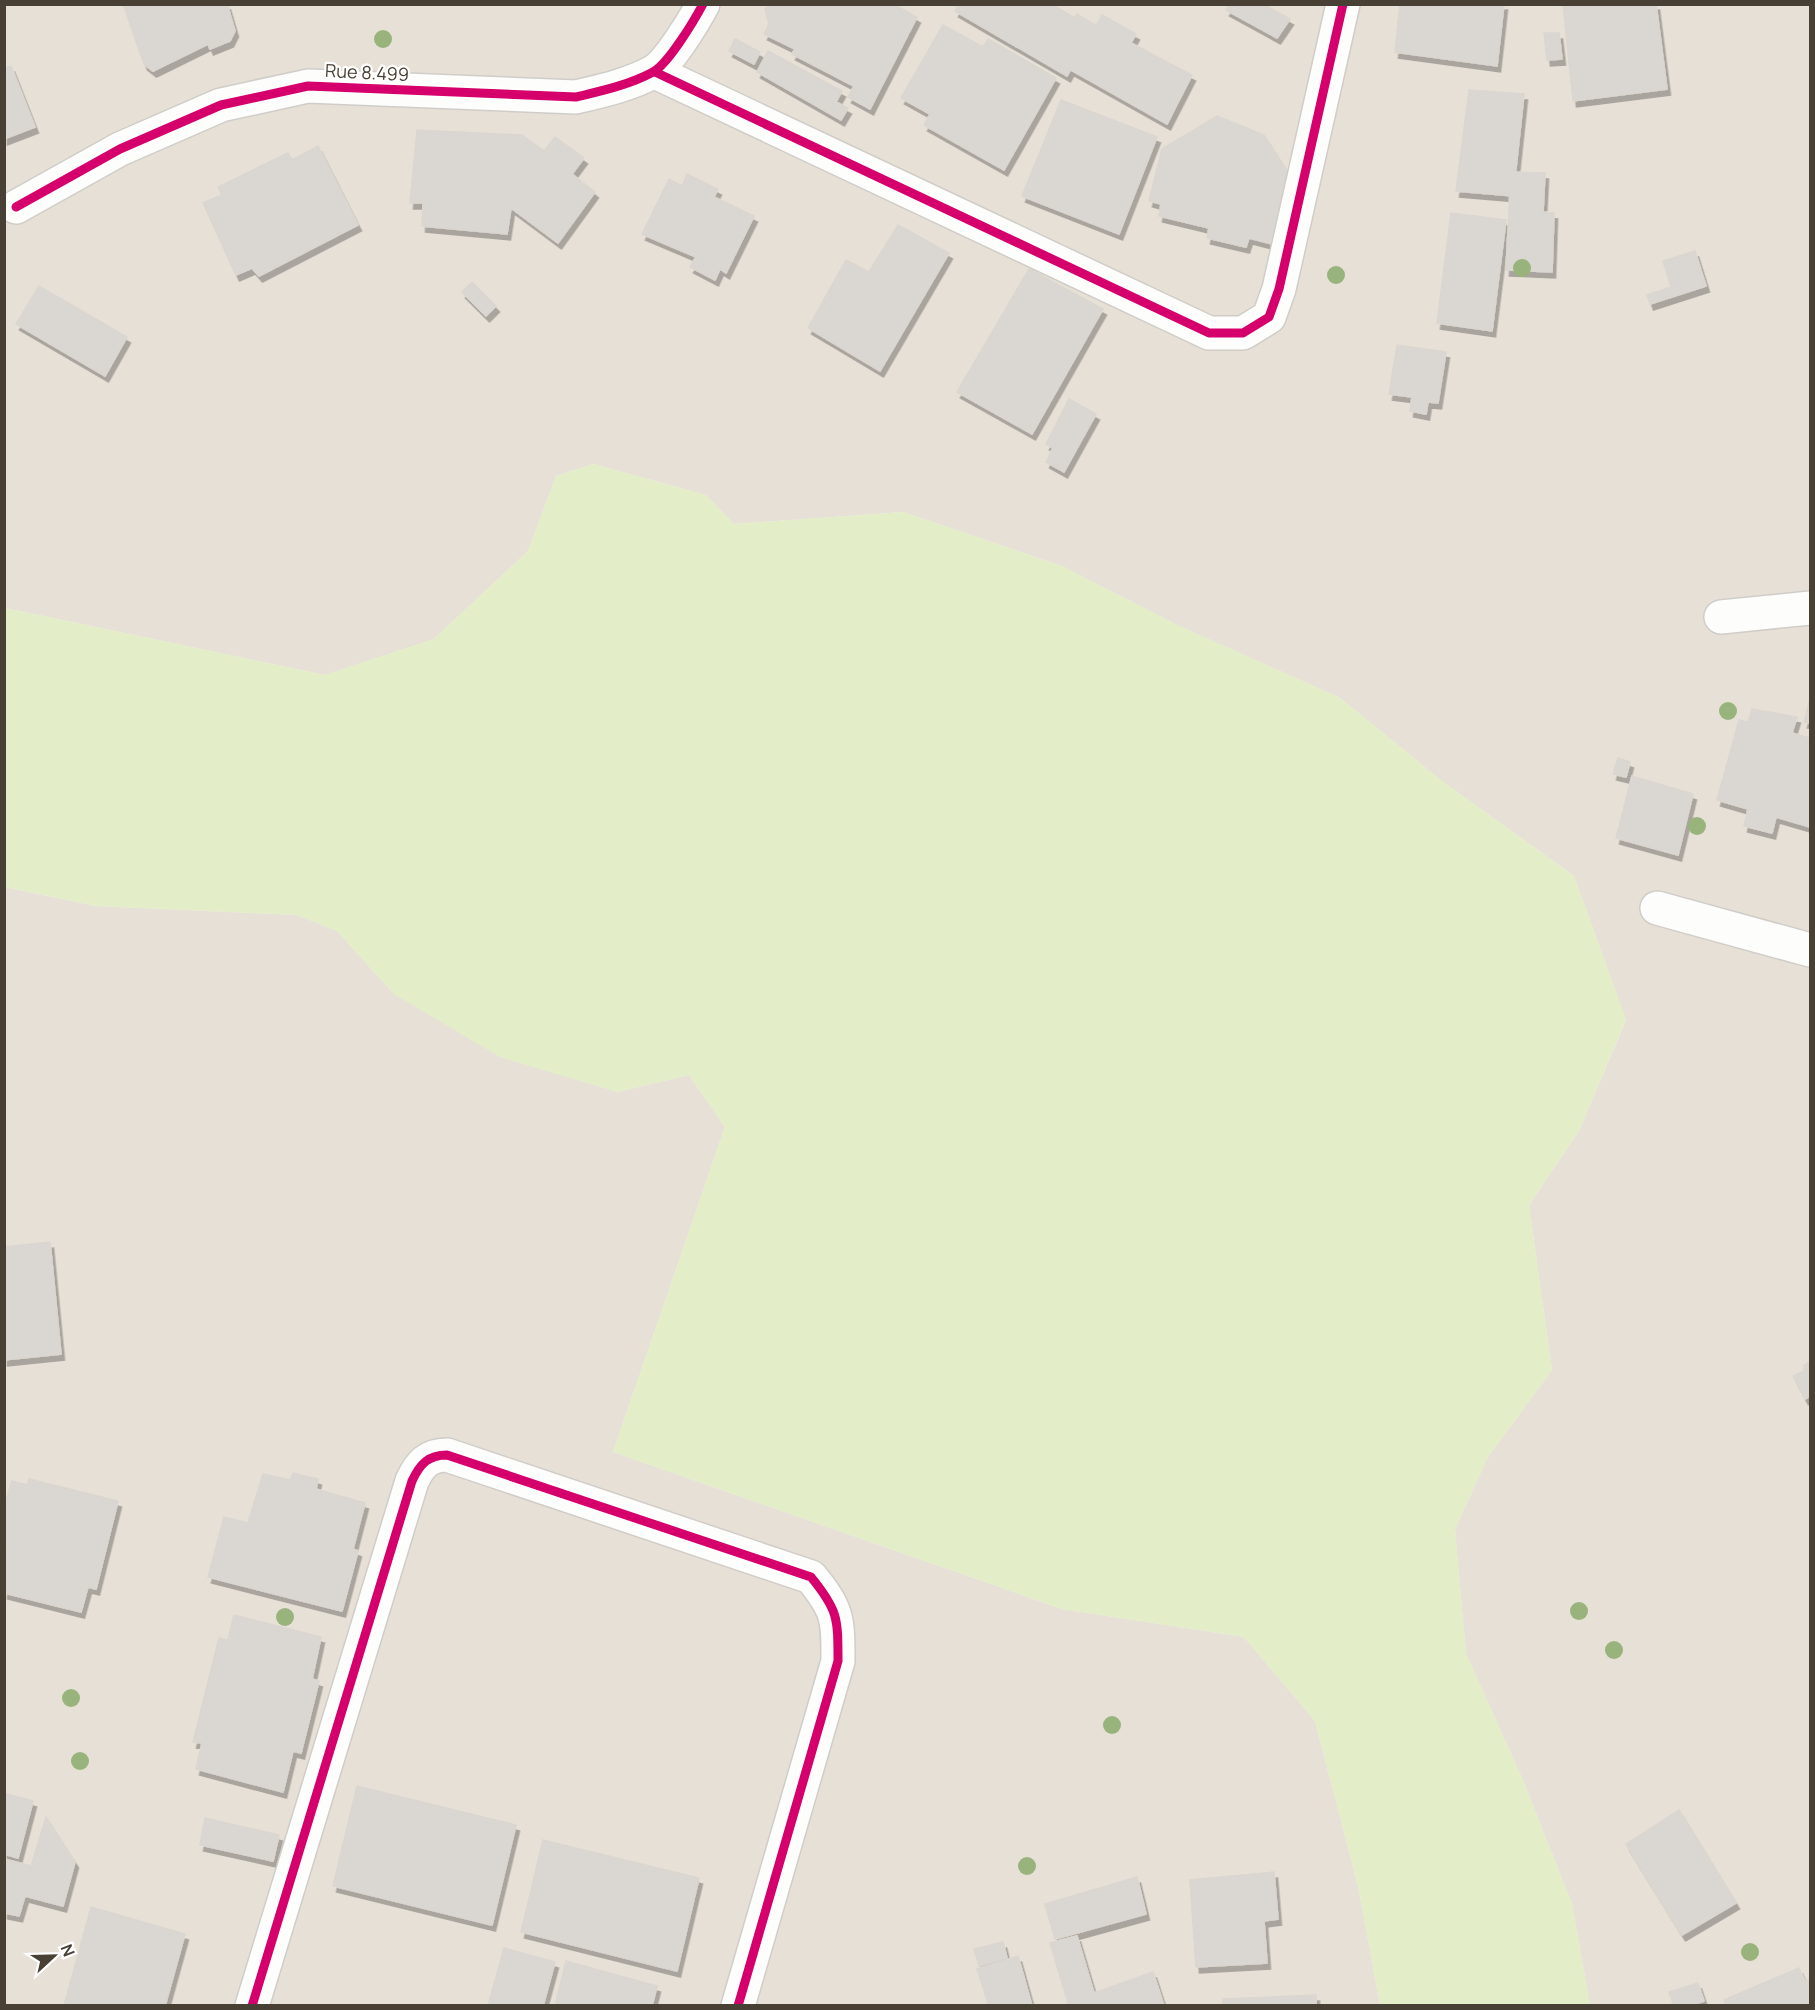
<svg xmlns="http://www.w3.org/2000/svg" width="1815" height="2010" font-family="Manrope,sans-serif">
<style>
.residential{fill:#e7e0d7}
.green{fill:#e3eec8}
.building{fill:#dad6d1;stroke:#dbd6d0;stroke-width:1.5;filter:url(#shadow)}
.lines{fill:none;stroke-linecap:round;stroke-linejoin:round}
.street-casing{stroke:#d0cdc8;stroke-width:36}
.street{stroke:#fdfdfc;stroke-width:33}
.cycleway-casing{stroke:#fff;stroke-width:13}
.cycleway{stroke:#d6006c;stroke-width:9}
.tree{fill:#99b37c}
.labels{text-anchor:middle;stroke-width:4.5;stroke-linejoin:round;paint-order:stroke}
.street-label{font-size:18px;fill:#494035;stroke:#fff}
</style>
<defs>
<filter id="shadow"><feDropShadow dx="3.5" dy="6" stdDeviation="0" flood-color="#0004"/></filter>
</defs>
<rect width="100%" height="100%" fill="#f2efea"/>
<g class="residential">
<path d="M5 5H1810V2005H1590L1572 1904 1522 1778 1466 1654 1455 1529 1488 1457 1552 1370 1529 1205 1579 1131 1626 1020 1574 876 1442 781 1340 698 1175 624 1062 566 903 512 734 524 706 495 593 464 556 476 528 551 434 639 325 675 5 608Z"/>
<path d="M4 887 96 906 297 915 337 931 394 994 617 1092 689 1075 725 1127 613 1452 1062 1609 1244 1637 1315 1721 1358 1886 1380 2005H5Z"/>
</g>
<path class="green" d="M593 464 706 495 734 524 903 512 1062 566 1175 624 1340 698 1442 781 1574 876 1626 1019 1579 1131 1529 1205 1552 1370 1488 1457 1455 1529 1466 1654 1522 1778 1572 1904 1590 2005H1380L1358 1886 1315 1721 1244 1637 1062 1609 613 1452 725 1127 689 1075 617 1092 500 1057 394 994 337 931 297 915 96 906 5 887V608L325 675 434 639 528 551 556 476Z"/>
<g class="building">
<path d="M123 4H227L235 31 230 41 210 49 208 44 153 71 144 64Z"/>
<path d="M770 4H893L917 17 870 109 848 97 854 86 792 54 795 49 764 34 769 24 765 10Z"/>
<path d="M959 4H1051L1075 18 1077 14 1095 25 1067 76 955 11Z"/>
<path d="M1230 4H1263L1290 19 1277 38 1226 10Z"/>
<path d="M1400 4H1504L1497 66 1395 52Z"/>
<path d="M1563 4H1656L1667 89 1573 101Z"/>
<path d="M1102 15 1136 34 1131 43 1192 75 1167 124 1071 70Z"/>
<path d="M943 25 983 47 988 39 1056 78 1004 170 924 125 930 114 901 98Z"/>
<path d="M1544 33H1559L1562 59 1547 60Z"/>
<path d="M735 39 760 52 754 64 729 51Z"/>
<path d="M768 51 842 91 836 102 848 108 841 120 757 72Z"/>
<path d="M11 66 35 127 4 139V69Z"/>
<path d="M1469 90 1524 94 1513 196 1456 191Z"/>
<path d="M1061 100 1157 137 1119 234 1022 196Z"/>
<path d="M1217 116 1264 135 1292 179 1272 244 1249 238 1246 247 1207 238 1209 228 1159 216 1161 204 1149 201 1162 149Z"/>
<path d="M417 130 522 135 544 151 555 137 584 158 572 174 595 192 558 243 511 208 507 234 422 226 423 203H410Z"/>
<path d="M318 146 358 225 259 276 252 268 236 275 203 203 222 195 218 187 288 153 292 160Z"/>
<path d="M1511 172 1545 173 1543 212 1554 213 1552 272 1506 270Z"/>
<path d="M687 174 718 189 714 197 754 216 726 273 720 269 715 280 690 267 696 257 642 234 669 179 682 186Z"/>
<path d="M1451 213 1506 220 1492 331 1437 323Z"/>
<path d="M898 225 949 253 880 371 808 328 846 260 869 272Z"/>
<path d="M1695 251 1706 286 1650 304 1647 295 1671 287 1663 261Z"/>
<path d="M1029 269 1103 309 1032 434 957 392Z"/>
<path d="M472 282 496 306 486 316 462 292Z"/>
<path d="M39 286 127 337 105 376 16 324Z"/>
<path d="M1397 345 1446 352 1438 403 1428 402 1426 414 1410 411 1412 397 1389 394Z"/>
<path d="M1069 399 1096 414 1064 472 1046 462 1053 448 1046 444Z"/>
<path d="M1810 699V723L1804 722Z"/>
<path d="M1752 709 1797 717 1792 733 1810 738V827L1776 817 1772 833 1744 826 1748 809 1717 800 1739 720 1748 722Z"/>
<path d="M1618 758 1630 762 1626 777 1613 774Z"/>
<path d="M1632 776 1693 794 1678 855 1616 838Z"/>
<path d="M50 1242 61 1354 4 1360V1247Z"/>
<path d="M1810 1362V1396L1805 1399 1793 1376 1804 1371V1365Z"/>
<path d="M293 1473 318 1479 316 1489 365 1503 353 1549 358 1551 342 1611 208 1577 224 1517 248 1523 263 1474 290 1480Z"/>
<path d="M29 1479 118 1501 96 1589 88 1587 81 1612 4 1593 7 1547 4 1546V1507L12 1481 27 1485Z"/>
<path d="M234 1615 321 1637 312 1679 319 1681 301 1753 293 1751 283 1792 196 1769 202 1743 193 1742 219 1638 228 1640Z"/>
<path d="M357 1786 516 1825 492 1925 333 1886Z"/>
<path d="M4 1793 33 1801 18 1858 4 1854Z"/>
<path d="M1679 1810 1736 1903 1682 1935 1626 1844Z"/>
<path d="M46 1817 75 1862 63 1906 25 1896 19 1916 4 1913V1859L31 1866Z"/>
<path d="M205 1818 279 1835 273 1861 200 1845Z"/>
<path d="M543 1840 699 1878 677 1971 521 1932Z"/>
<path d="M1274 1872 1278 1919 1264 1921 1267 1963 1196 1967 1190 1880Z"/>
<path d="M1137 1877 1146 1914 1055 1939 1045 1904Z"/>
<path d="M91 1907 185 1934 165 2006H64Z"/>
<path d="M1077 1936 1094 1993 1153 1972 1164 2006H1069L1050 1943Z"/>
<path d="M1003 1942 1007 1958 979 1966 974 1949Z"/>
<path d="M504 1948 555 1962 543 2006H488Z"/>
<path d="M1018 1956 1032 2006H989L977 1969Z"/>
<path d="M566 1961 657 1986 652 2006H555Z"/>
<path d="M1799 1968 1805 1981 1810 1979V2006H1726L1724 2000Z"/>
<path d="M1698 1983 1704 2001 1689 2006H1674L1669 1992Z"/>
<path d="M1316 1995V2006H1223V1999Z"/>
</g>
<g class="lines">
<g class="street-casing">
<g id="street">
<path d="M655 72 1209 333H1243L1269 317 1279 289 1343 4"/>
<path d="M16 207 120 149 221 105 308 86 576 97C601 91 629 85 653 72 668 64 694 21 703 4"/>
<path d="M1721 617 1810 608"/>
<path d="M1657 908 1810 950"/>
<path d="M252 2006 412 1481C420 1464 428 1455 447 1455L811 1577C838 1610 838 1618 838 1661L738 2006"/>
</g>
</g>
<use href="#street" class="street"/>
<g class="cycleway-casing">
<g id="cycleway">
<path d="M655 72 1209 333H1243L1269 317 1279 289 1343 4"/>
<path d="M16 207 120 149 221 105 308 86 576 97C601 91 629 85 653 72 668 64 694 21 703 4"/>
<path d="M252 2006 412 1481C420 1464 428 1455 447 1455L811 1577C838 1610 838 1618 838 1661L738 2006"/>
</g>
</g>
<use href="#cycleway" class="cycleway"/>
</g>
<g class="tree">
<circle cx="383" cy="39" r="9"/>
<circle cx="1522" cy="268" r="9"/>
<circle cx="1336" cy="275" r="9"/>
<circle cx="1728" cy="711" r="9"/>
<circle cx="1697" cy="826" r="9"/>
<circle cx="1579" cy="1611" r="9"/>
<circle cx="285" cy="1617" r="9"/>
<circle cx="1614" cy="1650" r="9"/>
<circle cx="71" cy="1698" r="9"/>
<circle cx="1112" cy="1725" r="9"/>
<circle cx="80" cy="1761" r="9"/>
<circle cx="1027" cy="1866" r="9"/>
<circle cx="1750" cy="1952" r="9"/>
</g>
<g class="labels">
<g class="street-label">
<text transform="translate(367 73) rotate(3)" y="6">Rue 8.499</text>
</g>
</g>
<rect width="1815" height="2010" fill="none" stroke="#494035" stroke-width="12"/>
<g transform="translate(54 1956) rotate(68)" stroke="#ffffff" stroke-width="4.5" paint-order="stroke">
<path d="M0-4.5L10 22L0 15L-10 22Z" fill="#494035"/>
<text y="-9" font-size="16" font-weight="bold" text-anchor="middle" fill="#494035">N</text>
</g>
</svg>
